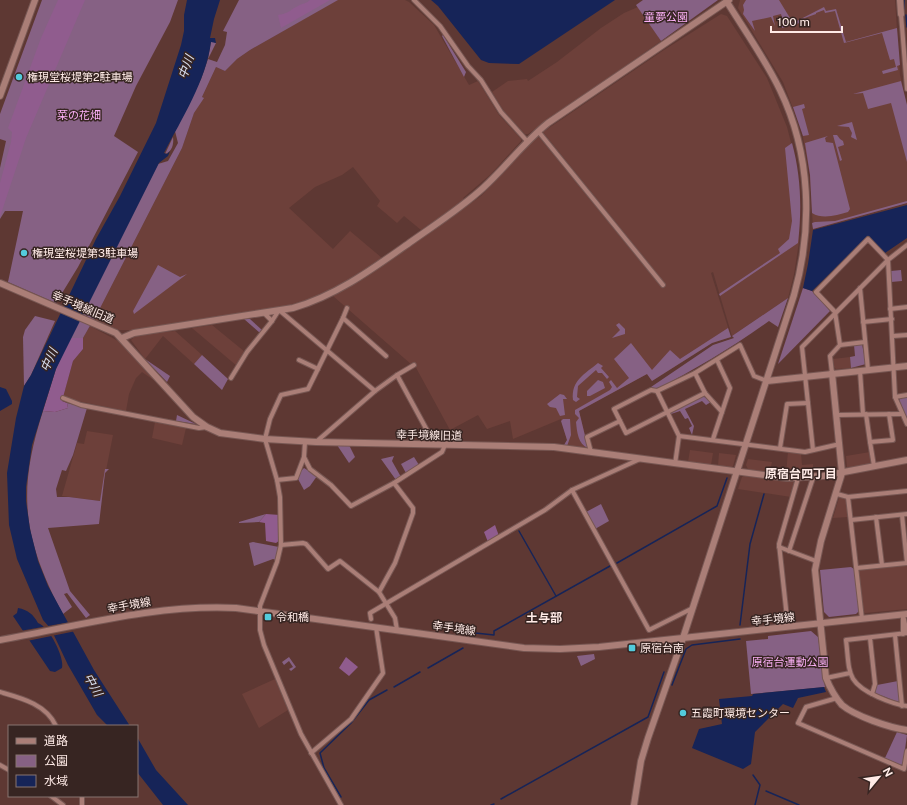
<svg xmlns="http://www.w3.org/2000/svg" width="907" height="805" font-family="'Public Sans','Noto Sans JP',sans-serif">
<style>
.built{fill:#6d403a}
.green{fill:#866184}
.forest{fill:#905c8e}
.water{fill:#162458}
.pier{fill:#5e3833}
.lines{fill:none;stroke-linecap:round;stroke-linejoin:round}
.stream{stroke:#162458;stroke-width:1.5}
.street-casing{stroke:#775753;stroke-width:6}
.secondary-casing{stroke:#775753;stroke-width:8}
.street{stroke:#aa7e77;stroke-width:4}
.secondary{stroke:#aa7e77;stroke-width:6}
.poi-dot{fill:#53cbdc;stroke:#372522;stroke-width:1.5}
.labels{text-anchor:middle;stroke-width:3;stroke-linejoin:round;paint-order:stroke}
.park-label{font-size:11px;fill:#fbb0f7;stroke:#372522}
.poi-label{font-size:11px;fill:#ffebe7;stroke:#372522;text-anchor:start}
.street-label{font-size:11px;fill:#ffebe7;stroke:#372522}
.water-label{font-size:12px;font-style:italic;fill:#dae1f3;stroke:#372522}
.neighbourhood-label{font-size:12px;font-weight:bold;fill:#ffebe7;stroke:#372522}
</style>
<rect width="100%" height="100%" fill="#5e3833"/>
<g class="built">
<path d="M337 0H405L409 2 434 25 469 85 478 81 499 115 521 139V141L491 174 463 198 465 200 421 230 404 216 397 223 377 206 380 201 353 167 342 175 315 187 289 208 333 249 350 231 382 258 341 285 318 296 291 305 134 330H119L94 320 182 148 194 113 203 98 202 97 216 67 225 71 237 59 250 50Z"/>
<path d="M740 0H895L900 75 907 105V203L813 229 810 175 802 132 783 82 738 8Z"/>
<path d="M638 7 661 41 528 134H525L504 111 492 92 508 81 527 79 528 81 557 62 601 28 624 13Z"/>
<path d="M721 14 727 16 767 78 787 127 795 158 800 197 799 242 794 274 788 298 732 336 713 272 711 273 731 337 712 343 652 381 647 374 579 411 588 448 564 445 567 440 561 419 513 439 510 421 487 429 478 415 450 430 414 364 412 365 333 296 364 278 481 196 538 136 662 288 665 283 543 132 664 50Z"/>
<path d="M212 325 245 352 237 366 192 328Z"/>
<path d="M90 326 120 342 155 381 142 372 136 378 129 394 126 411 73 400 63 397 73 361 83 349V338Z"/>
<path d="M168 329 166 332 175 331 202 355 194 364 163 336 145 359 131 340 136 335Z"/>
<path d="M850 357 851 368 836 369 834 367 833 359Z"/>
<path d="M155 422 186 428 182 445 152 438Z"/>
<path d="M87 431 113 435 100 501 62 496 77 443 84 444Z"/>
<path d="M690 450 713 453 711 465 688 462Z"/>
<path d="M788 451 801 453 802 465 813 464V475H786Z"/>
<path d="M870 452 872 462 870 465 850 469 847 467 846 456Z"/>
<path d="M719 453 736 455 733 466 730 468 718 466Z"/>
<path d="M748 459 772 462 769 474 749 471 746 465Z"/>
<path d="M745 476 794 481 795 483 791 497 738 489 742 477Z"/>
<path d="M842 497 846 499 848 517 833 518 839 498Z"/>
<path d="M907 565V609L865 613 863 611 858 572 860 570Z"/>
<path d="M275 679 288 710 259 728 242 694Z"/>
</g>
<g class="green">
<path d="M42 0H178L170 22 136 86 114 136 138 152 78 267 56 303 8 282 23 211H5L0 219V168L6 141 0 139V114Z"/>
<path d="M239 0H338L250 50 237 59 225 71 216 67 202 97 204 98 194 113 182 148 94 320 82 315 158 164 168 161 178 143 175 131 201 79 208 59 211 41 216 43 208 59 217 62 225 45 227 32 223 31Z"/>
<path d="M643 0H718L661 41 636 5Z"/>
<path d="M746 0H779L793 23 824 7 826 11 836 9 846 42 897 28 900 65 897 66 898 70 883 74 882 71 896 67 894 59 890 60 882 33 844 43 835 11 825 13 824 10 816 13V14L802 19 803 22 782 28 781 26 784 25 781 14 773 16 775 26 771 17 752 21 755 31 743 14 744 10 743 5Z"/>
<path d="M443 35 466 72 464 77 442 36Z"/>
<path d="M901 81 907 105V162L891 103 868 109 863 93 853 94Z"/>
<path d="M804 104 805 108 802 109 809 135 803 136 793 107Z"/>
<path d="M852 122 857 140 851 137 852 133 849 127 837 126Z"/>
<path d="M833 135H837L840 139 843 141 844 145 838 147 842 160 840 161Z"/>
<path d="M828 136 825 138 826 142 833 143 850 209 848 212C837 215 823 220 812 213L810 175 805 143Z"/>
<path d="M173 137C174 144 172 152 165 154Z"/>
<path d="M792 143C801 176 802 209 798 243L720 296 719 294 780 253 778 249 789 239 792 221 785 148Z"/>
<path d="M907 201V203L813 229 812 223 815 222 835 221Z"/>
<path d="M158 265 180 277 187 274 134 314 133 311Z"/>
<path d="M901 270 902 281 891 282V271Z"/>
<path d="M803 288 812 291 830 311 778 364Z"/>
<path d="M788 298 778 327 769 321C733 347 696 369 657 389L651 387 713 345 734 338 732 336Z"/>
<path d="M35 316 55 321 31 375 24 386 23 337 25 330Z"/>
<path d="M80 319 91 324 83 338H70Z"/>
<path d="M244 319H250L262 330 260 333Z"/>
<path d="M619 323 625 329V334L612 338 620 330 616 325Z"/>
<path d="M728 328 731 337 712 343 652 381 647 374 579 411 588 448C578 444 577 432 576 422L579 418 575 414V410L610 390 612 387 609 382 611 380 617 388 629 378 614 359 631 343 652 370 670 350 680 359Z"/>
<path d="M862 344 866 364 851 368 850 357 855 356 854 345Z"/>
<path d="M202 355 228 379 222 390 194 364Z"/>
<path d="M145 359 170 376 167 382Z"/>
<path d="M598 363 603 366 601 368 609 377 607 379 602 373H598L596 370 578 386 577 397 580 399 576 402 573 400C571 380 585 374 598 363Z"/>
<path d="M598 380 603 382 605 388 590 396H587V391Z"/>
<path d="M560 394 564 395 567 399H563L565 415 560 416 556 408 550 407 547 404Z"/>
<path d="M703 396 711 402 706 405 702 401 685 409 694 426 692 435 689 428 692 426 688 418 685 419 680 411 671 414V412Z"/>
<path d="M902 397H907V419L899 400Z"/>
<path d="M67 403 87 408 73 455 66 471 62 470 56 489 57 497H69L100 501 105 469H109L105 473 99 524 48 528 70 591 90 615 86 618 67 593 64 594 72 607 63 614 59 607C22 534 18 489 43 411L55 412 68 408Z"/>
<path d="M177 415 196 424 176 421Z"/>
<path d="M563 419H570L571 435 567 446 564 445 567 440 561 421Z"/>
<path d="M337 445H349L355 457 349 463Z"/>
<path d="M394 456 392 461 401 477 396 480 381 459Z"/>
<path d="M414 457 419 465 406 473 401 464Z"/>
<path d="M304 468 317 476 310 486 304 490 298 479 300 472Z"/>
<path d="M601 504 609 521 595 529 586 512Z"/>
<path d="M266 514 259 522 239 523V522Z"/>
<path d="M253 542 279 547 276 560 273 559 254 566 249 543Z"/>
<path d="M851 567 854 569 859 611 856 614 829 617 824 612 820 570Z"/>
<path d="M811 631 818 637 825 687 751 694 746 641 768 639V636Z"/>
<path d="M594 654 595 659 581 666 577 656Z"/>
<path d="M289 657 296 667 291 671 289 669 293 667 289 661 284 665 282 662Z"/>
<path d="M898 681 900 701 898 702 875 693 877 685Z"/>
<path d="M897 732 907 735 903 764 901 765 885 758Z"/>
</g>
<g class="forest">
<path d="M58 0H85L26 138 0 217V183L11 142 12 132 8 128 41 38Z"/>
<path d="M310 0H330L281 28 278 15C291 13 289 10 298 6 303 3 306 4 310 0Z"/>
<path d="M70 338H83V349L73 361 62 401 67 403 68 408 55 412 43 411 56 369Z"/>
<path d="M266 514 280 515V540L276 543 266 541 265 523 259 522Z"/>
<path d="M495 525 499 536 488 542 484 532Z"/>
<path d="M346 657 358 667 349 676 339 668Z"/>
</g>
<g class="water">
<path d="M187 0H220L214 19 210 38H215L216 43 211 42C206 81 182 118 164 153L167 154 170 151 168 156 159 163 56 369 32 445 26 487V501L30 529 38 561 48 586 94 670 130 726H108L97 715 68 665 51 629 43 620 17 559 9 525 7 473 16 418 24 386 31 375 96 239 120 196 156 123 181 45 184 31V15Z"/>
<path d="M431 0H615L519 64 489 63 481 60 438 6Z"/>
<path d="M907 205V238L885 253 868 236 812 291 803 288 808 264 813 230Z"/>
<path d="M0 387 6 389 12 401V404L0 411Z"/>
<path d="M18 608C28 610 33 614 38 623 49 626 65 658 62 668L55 672 50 671 13 616 17 613Z"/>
<path d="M824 687 826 692 798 698 793 708 783 704 755 732 751 764 743 769 692 748 699 729 722 724 719 699 752 696 753 694Z"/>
<path d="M137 737 156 770 188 805H163L137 772Z"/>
</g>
<path class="pier" d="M70 622 76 631 27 641 20 631Z"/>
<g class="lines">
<g class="stream">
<path d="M904 9V0"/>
<path d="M906 15 907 27"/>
<path d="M519 531 556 596"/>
<path d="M617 563 717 506 727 478"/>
<path d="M740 625 750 544 764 494"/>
<path d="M466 632 494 635V631L610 566"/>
<path d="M428 668 463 648"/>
<path d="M672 685 686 649 692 645 740 639"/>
<path d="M394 687 420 672"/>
<path d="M753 775 760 785 755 805"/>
<path d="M766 791 799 805"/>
<path d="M341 797 324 768 320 753 351 723 369 700 387 690"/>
<path d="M501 799 648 717 664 672"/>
<path d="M491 805 494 804"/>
</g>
<g class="street-casing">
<g id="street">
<path d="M414 0 440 26 468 66 481 80 501 112 527 141"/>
<path d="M901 14 907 89"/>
<path d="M538 131 663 285"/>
<path d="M860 288 868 370"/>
<path d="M890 309 907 307"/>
<path d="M343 318 347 308"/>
<path d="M272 321 279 310 375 391 397 375 435 445"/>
<path d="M863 322 892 319"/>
<path d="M893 336 907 335"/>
<path d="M840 345 865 342"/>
<path d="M299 360 318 369"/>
<path d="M860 371 863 414"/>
<path d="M695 373 705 393 722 412"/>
<path d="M832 373 830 356 840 345 835 312 816 292 868 239 888 260 895 397 907 424"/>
<path d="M397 375 414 365"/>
<path d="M231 378 247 352 272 321 264 313"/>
<path d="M657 391 679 436 805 452 840 444"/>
<path d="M705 393 626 433 614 409 651 390 657 391 695 373 740 345 754 376 767 381"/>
<path d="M895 397 907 395"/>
<path d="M63 398 81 405 199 428 207 427"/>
<path d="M866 414 870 442"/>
<path d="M837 415 902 414"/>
<path d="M713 439 730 388 717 360"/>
<path d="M316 442 375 391"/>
<path d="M780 448 787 404 808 403"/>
<path d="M813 450 802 347 888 260 907 245"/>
<path d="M591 452 587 437 620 421"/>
<path d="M304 457 310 469 331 485 351 506 394 483 442 452 445 445"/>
<path d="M675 464 679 436"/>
<path d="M874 466 870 442 893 440 889 414"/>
<path d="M277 480 296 478 304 457 305 442"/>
<path d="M394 483 413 508V513L395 563 379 592 395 618 397 630"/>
<path d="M572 490 649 630 693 608"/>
<path d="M837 494 848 497 907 491"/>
<path d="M848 497 862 619"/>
<path d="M902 515 907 563"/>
<path d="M876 517 882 565"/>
<path d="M851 520 907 514"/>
<path d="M281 545 303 543 306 544 328 569 340 561 379 592"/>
<path d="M779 547 816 561"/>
<path d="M789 551 813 478"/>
<path d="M857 568 907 563"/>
<path d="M903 615V634"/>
<path d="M903 615 907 633"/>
<path d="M371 619 370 613 545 510 572 490 640 459"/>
<path d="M788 627 779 544 798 478"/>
<path d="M907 633 846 640C850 672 845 682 878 697 887 701 896 705 907 706"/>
<path d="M895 635 902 706"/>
<path d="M870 638 875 684 872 694"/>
<path d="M826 678 850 673"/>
<path d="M0 692C21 698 46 704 56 726"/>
<path d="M837 698 806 707 798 723 904 769 907 751"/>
<path d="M311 753 351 719 383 673 376 627"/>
<path d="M0 765 9 770"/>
<path d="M51 796 63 805"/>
<path d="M82 796V805"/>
<path d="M341 805 301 734 264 645 260 630V606L277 562 281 545 280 497 277 480 265 439 270 419 281 395 308 389 343 318 386 356"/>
</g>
</g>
<g class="secondary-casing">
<g id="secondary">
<path d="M900 0 901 14"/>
<path d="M0 96 35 0"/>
<path d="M0 283 116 333 193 417 207 427 220 433 265 439 316 442 554 447 787 478 823 476 907 460"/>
<path d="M122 338 134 333 293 308C338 295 375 267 412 241 436 224 461 208 483 188 506 167 524 142 548 123L729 0"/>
<path d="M832 373 842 473 821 541 815 570 826 678C830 688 835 697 842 705 855 716 890 728 907 730"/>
<path d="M767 381 907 366"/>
<path d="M0 640C78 626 156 604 236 608L524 648 560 649 599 647 907 614"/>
<path d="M634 805 641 761 648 738 683 638 794 295C813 228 811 154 780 90 765 59 745 31 727 2"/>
</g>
</g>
<use href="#street" class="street"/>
<use href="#secondary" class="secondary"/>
</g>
<g class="poi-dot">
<circle cx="19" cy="77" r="4"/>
<circle cx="24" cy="253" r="4"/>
<rect x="264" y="613" width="8" height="8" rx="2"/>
<rect x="628" y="644" width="8" height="8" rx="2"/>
<circle cx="683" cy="713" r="4"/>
</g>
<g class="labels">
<g class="park-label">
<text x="666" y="21">童夢公園</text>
<text x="79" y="119">菜の花畑</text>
<text x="790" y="666">原宿台運動公園</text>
</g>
<g class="poi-label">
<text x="27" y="81">権現堂桜堤第2駐車場</text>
<text x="32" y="257">権現堂桜堤第3駐車場</text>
<text x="276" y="621">令和橋</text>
<text x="640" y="652">原宿台南</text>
<text x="691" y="717">五霞町環境センター</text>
</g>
<g class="street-label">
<text transform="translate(83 307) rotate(23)" y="4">幸手境線旧道</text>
<text transform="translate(429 435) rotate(1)" y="4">幸手境線旧道</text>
<text transform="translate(129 605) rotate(-10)" y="4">幸手境線</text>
<text transform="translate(773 619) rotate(-6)" y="4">幸手境線</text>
<text transform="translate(454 628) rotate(8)" y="4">幸手境線</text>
</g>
<g class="water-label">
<text transform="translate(186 67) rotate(-70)" y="4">中川</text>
<text transform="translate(49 360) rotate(-66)" y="4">中川</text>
<text transform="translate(93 685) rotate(60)" y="4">中川</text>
</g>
<g class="neighbourhood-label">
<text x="801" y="478">原宿台四丁目</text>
<text x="544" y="622">土与部</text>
</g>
</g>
<rect x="8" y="725" width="130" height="72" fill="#372522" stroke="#877471"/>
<rect x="16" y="738" width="20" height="6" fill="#aa7e77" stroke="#877471"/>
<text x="44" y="745" font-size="12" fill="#ffebe7">道路</text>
<rect x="16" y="755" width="20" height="12" fill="#866184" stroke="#877471"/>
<text x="44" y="765" font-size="12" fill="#ffebe7">公園</text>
<rect x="16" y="775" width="20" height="12" fill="#162458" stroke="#877471"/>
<text x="44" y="785" font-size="12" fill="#ffebe7">水域</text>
<g transform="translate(879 777) rotate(61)" stroke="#372522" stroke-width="3" paint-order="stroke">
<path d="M0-3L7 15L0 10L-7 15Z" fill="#ffebe7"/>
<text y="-6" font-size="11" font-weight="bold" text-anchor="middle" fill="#ffebe7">N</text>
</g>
<path d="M771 26v6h71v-6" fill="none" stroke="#ffebe7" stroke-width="2"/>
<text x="777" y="26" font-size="12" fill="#ffebe7" stroke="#372522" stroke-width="3" paint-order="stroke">100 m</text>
</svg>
